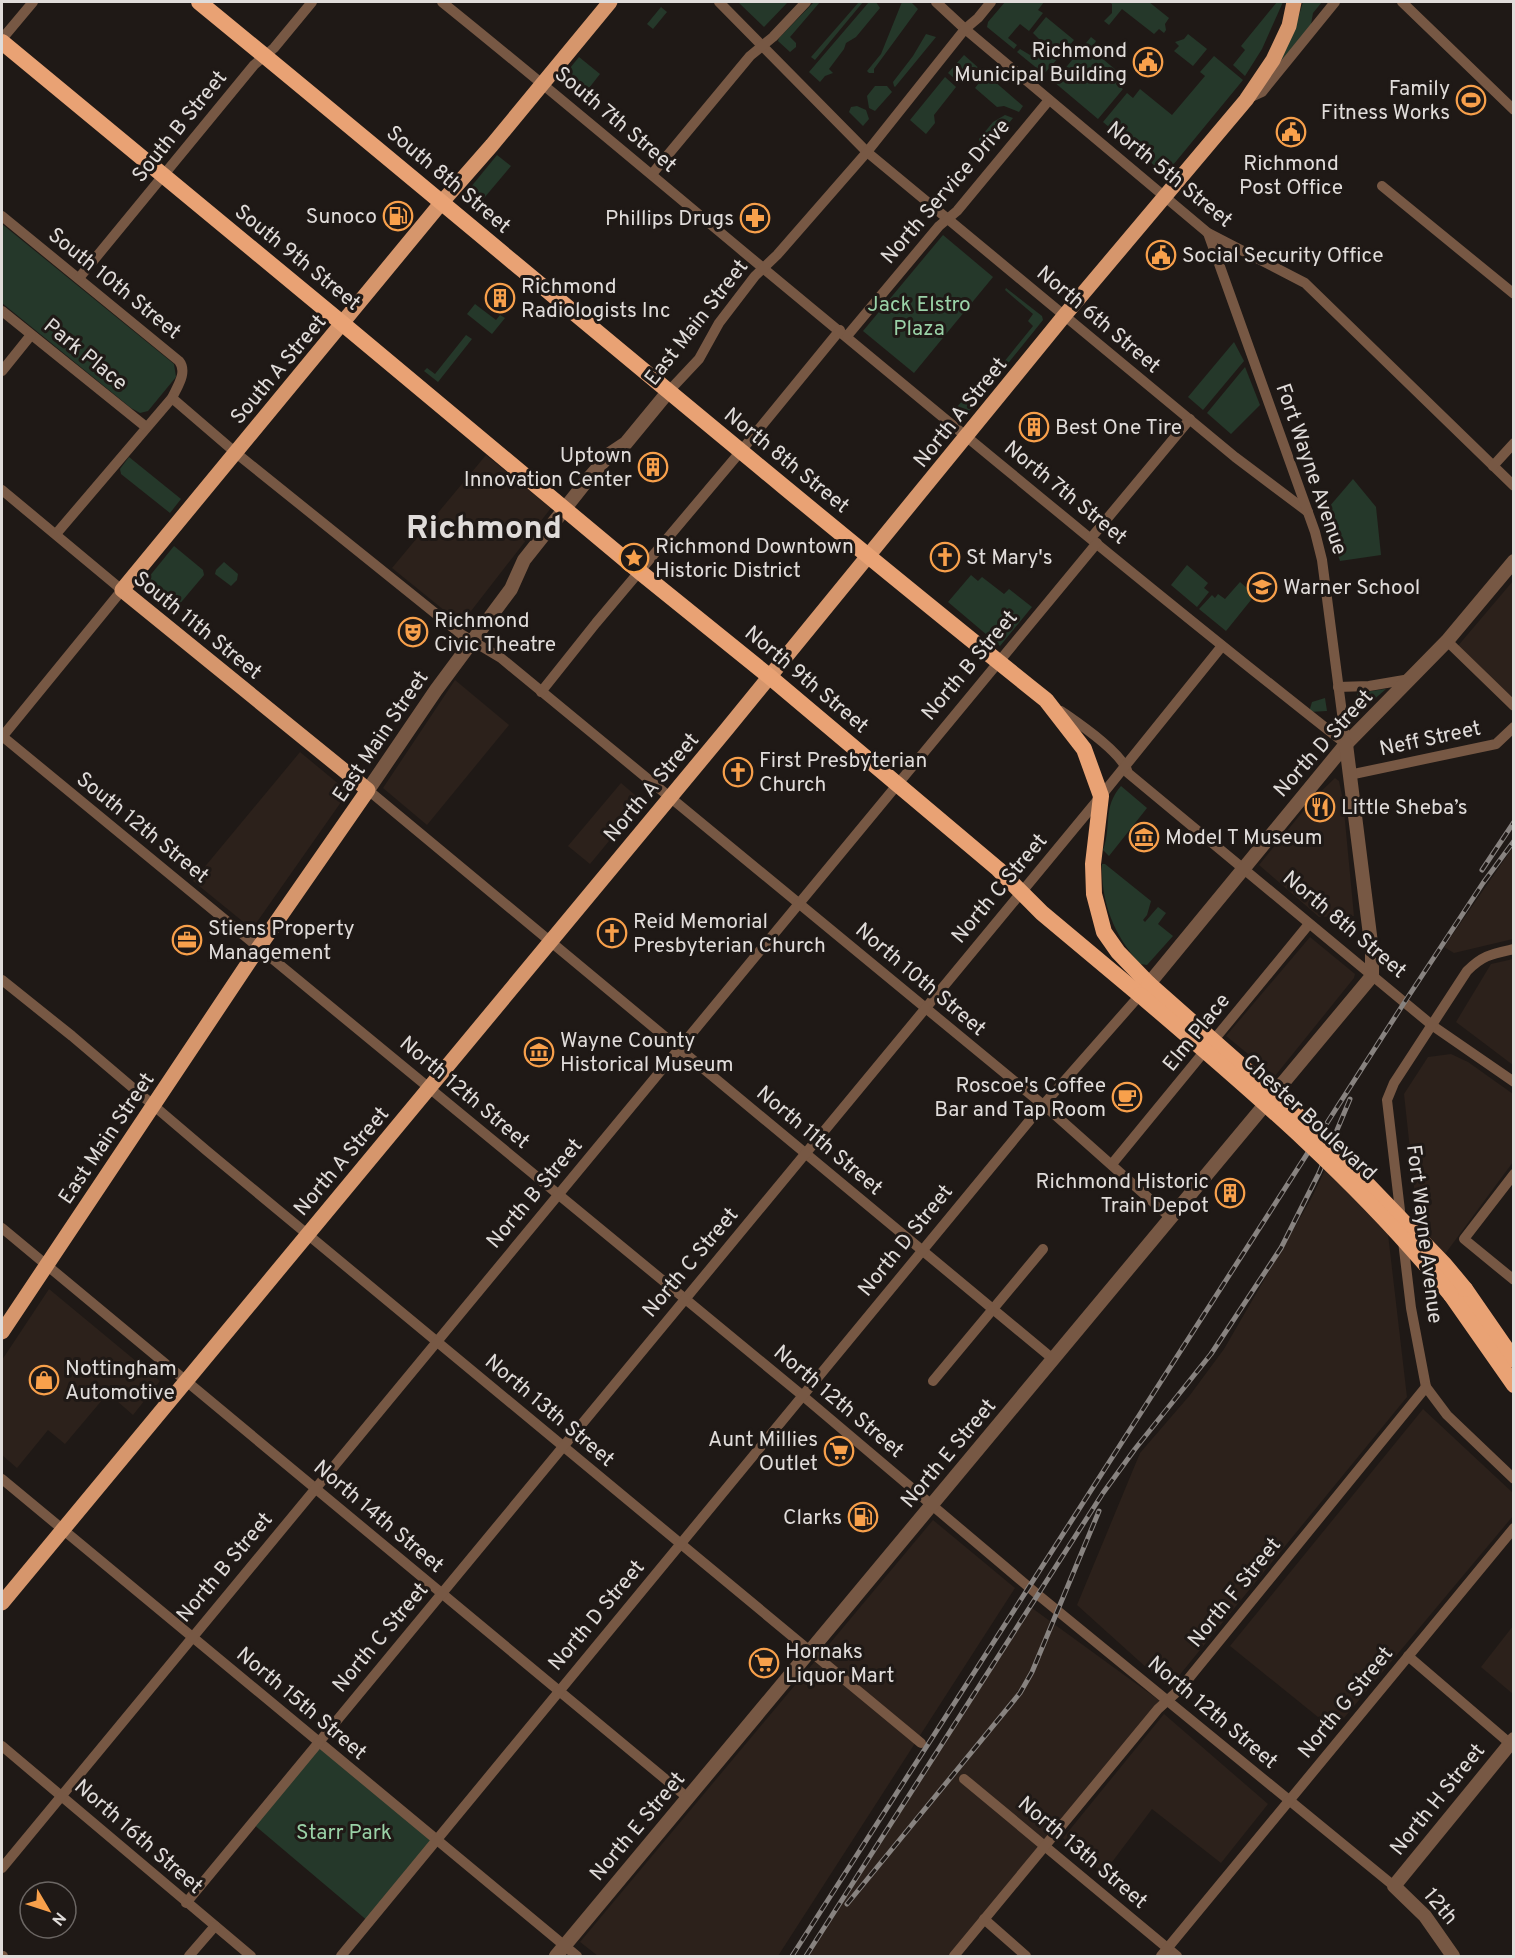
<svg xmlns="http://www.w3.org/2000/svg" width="1515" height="1958" font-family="Overpass,sans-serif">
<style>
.built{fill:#2c211b}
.green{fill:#25382a}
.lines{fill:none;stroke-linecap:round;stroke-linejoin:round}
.minor{stroke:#775844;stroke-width:10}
.tertiary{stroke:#775844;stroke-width:14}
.primary{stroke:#d6966c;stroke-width:15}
.trunk{stroke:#e9a274;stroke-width:16}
.rail-casing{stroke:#888380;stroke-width:5}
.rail{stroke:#1f1916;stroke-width:3;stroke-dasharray:9;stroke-linecap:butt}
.trunk-bridge{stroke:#e9a274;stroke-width:16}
.labels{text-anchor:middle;stroke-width:6;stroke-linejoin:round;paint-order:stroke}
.poi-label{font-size:21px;fill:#e0dcda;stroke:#1f1916;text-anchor:start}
.street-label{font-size:21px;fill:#e0dcda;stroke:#1f1916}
.park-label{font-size:21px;fill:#9ad2a7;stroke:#1f1916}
.town-label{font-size:33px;font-weight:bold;fill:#e0dcda;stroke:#1f1916}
</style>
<rect width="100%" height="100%" fill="#1f1916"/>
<g class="built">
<path d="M486 455 551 508 461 624 392 568Z"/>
<path d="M1513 581V709L1457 647Z"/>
<path d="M455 680 509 725 427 825 383 788Z"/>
<path d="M300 752 346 790V795L252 929 193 881Z"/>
<path d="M1335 778 1339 781 1343 800 1354 916 1319 917 1259 865 1313 799Z"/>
<path d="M621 783 642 801 590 864 568 846Z"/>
<path d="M1513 847V939L1454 953 1444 947Z"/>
<path d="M1310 937 1355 974 1354 978 1275 1076 1226 1036Z"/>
<path d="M1513 959H1514L1513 1065 1456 1022 1491 964Z"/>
<path d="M1451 1054 1468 1062 1513 1094V1162L1445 1254 1418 1224 1404 1094 1428 1057Z"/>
<path d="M1326 1168 1388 1234 1407 1397 1169 1688 1077 1605 1140 1453 1190 1395 1224 1349 1311 1199Z"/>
<path d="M49 1289 160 1381 133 1415 108 1393 65 1444 48 1430 17 1468 2 1455V1360Z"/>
<path d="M1423 1409 1513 1493V1516L1334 1730 1230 1646Z"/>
<path d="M933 1520 1015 1588 778 1956H598L580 1942Z"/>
<path d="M1032 1608 1160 1701 953 1956H806Z"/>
<path d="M1513 1626V1694L1481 1667Z"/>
<path d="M1164 1714 1268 1804 1221 1863 1152 1809 1103 1874 1063 1838Z"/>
</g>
<g class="green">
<path d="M738 2H788L764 27Z"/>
<path d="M814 2H820L790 37 796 43V47L790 52 778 41 779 38Z"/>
<path d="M859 2H863L815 60 811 57Z"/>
<path d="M869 2H876L880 8 856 37 846 43 844 49 829 69 833 73 825 76 820 82 809 72Z"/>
<path d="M902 2H911L918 9 874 69V73H869L867 71 881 54Z"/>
<path d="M1005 2H1044L1038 10 1043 13 1029 31 1020 24 1008 38 1017 45 1014 49 987 27 988 22Z"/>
<path d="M1109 2H1149L1169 18 1165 24 1166 30 1164 33 1159 29 1154 34 1122 9 1109 25 1104 21 1112 13V4Z"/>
<path d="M1277 2H1283L1262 49 1245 76 1233 65 1245 50 1241 46Z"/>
<path d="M1303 2H1322L1313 13 1310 30 1266 83 1297 22Z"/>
<path d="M661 7 667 12 653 29 647 24Z"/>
<path d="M1046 17 1074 40 1044 74 1017 52 1020 49 1030 55 1041 41 1033 33Z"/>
<path d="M926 34 936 37 895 87 894 86 893 82 913 56Z"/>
<path d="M1188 34 1207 49 1193 66 1174 51 1179 46 1175 42 1184 39Z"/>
<path d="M1091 37 1096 41 1091 49 1123 76 1116 84 1123 89 1098 119 1054 82Z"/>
<path d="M964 55 982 71 977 77H968V73L966 72 963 74 965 78 955 79 948 73Z"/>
<path d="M1214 56 1243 80 1173 165 1165 166 1161 171 1103 122 1127 93 1133 98 1140 89 1172 115 1205 76 1200 72Z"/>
<path d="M579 57 600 74 582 97 561 79Z"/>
<path d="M986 74 1023 106 1019 112 1004 106 997 107 975 88Z"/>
<path d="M945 77 956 87 934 115 935 123 926 134 910 120Z"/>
<path d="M875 86H887L892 92 875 111 869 108 867 96Z"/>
<path d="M857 106 866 110 869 119 863 126 849 112 851 107Z"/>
<path d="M1005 115 1013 118 981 157 979 139 993 122Z"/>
<path d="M497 155 511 166 474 210 461 199Z"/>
<path d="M2 224 174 364 176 377 148 411 140 413 131 408 2 303Z"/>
<path d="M943 235 993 277 914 373 863 331Z"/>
<path d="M1006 288 1042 316 1043 320 968 413 962 414 956 408 964 399 970 404 1033 326 1028 321 1033 314 1005 290Z"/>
<path d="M475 304 496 320 500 315 505 318 492 334 467 314Z"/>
<path d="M466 335 472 339 438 382 424 371 427 368 435 374Z"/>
<path d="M1234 342 1244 361 1203 410 1188 397Z"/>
<path d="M1245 367 1260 405 1231 434 1207 413Z"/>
<path d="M129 457 181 499 170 513 121 474 120 469Z"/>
<path d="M1353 479 1376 507 1381 555 1340 561 1323 514Z"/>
<path d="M174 546 203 570 204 575 172 613 140 588Z"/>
<path d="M224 562 238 574 237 580 231 586 215 574 216 570Z"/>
<path d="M1187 565 1208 583 1204 588 1209 592 1197 607 1171 585Z"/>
<path d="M971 575 978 581 982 577 1004 594 1009 589 1032 607 1000 646 948 602Z"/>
<path d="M1240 582 1255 595 1226 631 1199 609 1212 595 1215 598 1218 594 1225 599Z"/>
<path d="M1386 689 1363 709 1358 707 1357 693Z"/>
<path d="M1325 698 1327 711 1309 712 1312 702Z"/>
<path d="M1121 786 1147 808 1109 856 1103 850C1112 825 1102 808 1121 786Z"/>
<path d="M1102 864H1105L1151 901 1147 915 1143 920 1145 922 1158 907 1166 913 1158 924 1173 936 1147 965 1140 964C1114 935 1101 903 1102 864Z"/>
<path d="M319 1742 437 1841 369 1922 252 1823Z"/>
</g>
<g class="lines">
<g class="minor">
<path d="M442 2C550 89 656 179 763 268 956 428 1149 589 1346 744"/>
<path d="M719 2 867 152 1235 457 1308 512"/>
<path d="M936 2 965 29 1208 233 1305 283 1514 486"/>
<path d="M1402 2 1514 110"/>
<path d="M2 39 33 2"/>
<path d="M1249 98 1262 92 1335 2"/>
<path d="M652 174 750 56 773 37 806 2"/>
<path d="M1382 186 1514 294"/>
<path d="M2 216 179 361C188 372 177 387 172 398L56 534"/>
<path d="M1208 233 1315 532 1322 560 1346 744"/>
<path d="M79 278 254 65 274 48 312 2"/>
<path d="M2 311 146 427"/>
<path d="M847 336 939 226 957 211 1049 100"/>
<path d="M2 371 31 335"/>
<path d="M668 392 699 359 719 323 755 276 777 255 867 152 965 29 978 18 991 2"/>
<path d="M172 398 236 453 461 634 501 658 603 742 1053 1113 1171 1218"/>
<path d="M1493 466 1514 443"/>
<path d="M2 490 122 590 2 737"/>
<path d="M1091 538 1190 419"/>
<path d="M1447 641 1514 706"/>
<path d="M1338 687 1369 686 1410 679"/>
<path d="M541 692 596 623 741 451 840 330"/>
<path d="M1061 711C1078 723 1123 753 1128 773L1433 1026 1514 1082"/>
<path d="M2 736 803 1396 1037 1594 1394 1886"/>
<path d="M1349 775 1496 744 1514 727"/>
<path d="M368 790 1053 1359"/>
<path d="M2 980 72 1036 207 1151 921 1743"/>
<path d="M1112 1164 1309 924"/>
<path d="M1514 1174 1464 1239 1514 1280"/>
<path d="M1401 1219 1387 1100 1394 1083 1467 971C1483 955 1492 954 1514 949"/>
<path d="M2 1228 688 1798"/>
<path d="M1403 1241 1411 1308 1426 1387 1447 1415 1514 1479"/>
<path d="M933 1381 1043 1249"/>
<path d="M2 1479 577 1956"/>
<path d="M1408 1656 1514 1747"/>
<path d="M2 1746 251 1956"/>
<path d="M964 1779 1177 1956"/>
<path d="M2 1868 1097 543"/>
<path d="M186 1903 1101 796 1222 646"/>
<path d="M984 1919 1026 1956"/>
<path d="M2 1956H3"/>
<path d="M189 1956 215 1926"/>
<path d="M341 1956 1030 1120 1140 995"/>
<path d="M954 1956 1158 1709 1180 1689 1426 1387"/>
<path d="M1161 1956 1514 1528"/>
</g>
<g class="tertiary">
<path d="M368 790 436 690 511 589 524 560 589 478 611 453 626 443 668 392"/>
<path d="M1143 991 1346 744 1447 641 1514 561"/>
<path d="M556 1956 1372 976V951L1346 744"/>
<path d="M1453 1956 1425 1916 1394 1886 1514 1739"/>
</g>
<g class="primary">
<path d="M2 1332 259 947 368 790 122 590 442 202 492 145 610 2"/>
<path d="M2 1603 726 730 1064 316 1246 100 1273 60 1289 26 1294 2"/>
</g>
<g class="trunk">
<path d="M199 2C482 234 760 471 1046 700L1084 749 1101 796 1093 864 1094 894 1104 932 1118 952 1149 984"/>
<path d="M2 42 343 324 640 572 770 677 998 869 1042 913 1140 995"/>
<path d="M1465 1289 1514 1360"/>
<path d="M1451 1295 1514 1385"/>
</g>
<g class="rail-casing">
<g id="rail">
<path d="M1482 870 1514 822"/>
<path d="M847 1904 1020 1693 1032 1672 1099 1511"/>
<path d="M792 1956 1404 1003 1483 883 1514 841"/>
<path d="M806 1956 1103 1493 1135 1449 1211 1354 1281 1248 1319 1173 1350 1099"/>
</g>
</g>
<use href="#rail" class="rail"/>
<g class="trunk-bridge">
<path d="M1149 984 1321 1136 1445 1265 1465 1289"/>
<path d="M1140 995C1249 1088 1360 1182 1451 1295"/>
</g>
</g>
<defs>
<g id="civic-ring" transform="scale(1.5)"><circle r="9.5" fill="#1f1916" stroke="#f8a04b" stroke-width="1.5"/><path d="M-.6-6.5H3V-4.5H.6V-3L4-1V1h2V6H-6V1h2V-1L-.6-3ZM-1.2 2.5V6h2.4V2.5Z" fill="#f8a04b"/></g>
<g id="stadium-ring" transform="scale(1.5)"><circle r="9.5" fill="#1f1916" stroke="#f8a04b" stroke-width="1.5"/><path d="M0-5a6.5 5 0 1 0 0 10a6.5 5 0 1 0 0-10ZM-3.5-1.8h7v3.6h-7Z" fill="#f8a04b"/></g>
<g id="fuel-ring" transform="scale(1.5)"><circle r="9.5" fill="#1f1916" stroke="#f8a04b" stroke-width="1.5"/><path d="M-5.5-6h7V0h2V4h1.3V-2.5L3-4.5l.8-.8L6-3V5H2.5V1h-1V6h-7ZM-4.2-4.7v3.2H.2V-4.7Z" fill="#f8a04b"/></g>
<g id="pharmacy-ring" transform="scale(1.5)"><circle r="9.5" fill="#1f1916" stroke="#f8a04b" stroke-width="1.5"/><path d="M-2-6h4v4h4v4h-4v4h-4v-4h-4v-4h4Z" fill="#f8a04b"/></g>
<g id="building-ring" transform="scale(1.5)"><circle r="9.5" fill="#1f1916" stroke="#f8a04b" stroke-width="1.5"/><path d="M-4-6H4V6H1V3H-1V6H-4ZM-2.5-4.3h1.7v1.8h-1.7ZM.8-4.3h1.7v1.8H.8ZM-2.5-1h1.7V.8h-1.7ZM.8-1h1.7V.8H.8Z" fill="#f8a04b"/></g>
<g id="church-ring" transform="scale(1.5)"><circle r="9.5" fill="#1f1916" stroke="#f8a04b" stroke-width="1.5"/><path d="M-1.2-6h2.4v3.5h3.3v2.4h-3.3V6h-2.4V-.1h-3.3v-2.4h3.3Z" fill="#f8a04b"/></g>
<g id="sight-ring" transform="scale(1.5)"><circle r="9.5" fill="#1f1916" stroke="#f8a04b" stroke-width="1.5"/><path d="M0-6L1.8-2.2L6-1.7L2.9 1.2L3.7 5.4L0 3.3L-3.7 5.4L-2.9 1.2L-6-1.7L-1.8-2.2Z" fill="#f8a04b"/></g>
<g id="school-ring" transform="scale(1.5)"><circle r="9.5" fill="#1f1916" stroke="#f8a04b" stroke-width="1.5"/><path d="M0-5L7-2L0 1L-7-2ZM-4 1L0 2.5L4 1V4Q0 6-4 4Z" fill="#f8a04b"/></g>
<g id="theatre-ring" transform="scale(1.5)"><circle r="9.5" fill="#1f1916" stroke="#f8a04b" stroke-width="1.5"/><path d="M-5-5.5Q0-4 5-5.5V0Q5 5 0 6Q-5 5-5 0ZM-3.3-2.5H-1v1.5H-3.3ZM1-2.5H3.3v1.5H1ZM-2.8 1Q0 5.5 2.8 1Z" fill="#f8a04b"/></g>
<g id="restaurant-ring" transform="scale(1.5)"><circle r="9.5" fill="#1f1916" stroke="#f8a04b" stroke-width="1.5"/><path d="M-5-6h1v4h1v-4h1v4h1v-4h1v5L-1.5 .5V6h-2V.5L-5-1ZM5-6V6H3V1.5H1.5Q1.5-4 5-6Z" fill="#f8a04b"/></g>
<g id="museum-ring" transform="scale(1.5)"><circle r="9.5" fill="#1f1916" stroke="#f8a04b" stroke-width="1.5"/><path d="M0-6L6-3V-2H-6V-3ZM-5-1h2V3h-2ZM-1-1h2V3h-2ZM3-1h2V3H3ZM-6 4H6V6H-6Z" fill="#f8a04b"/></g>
<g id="office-ring" transform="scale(1.5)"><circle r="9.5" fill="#1f1916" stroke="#f8a04b" stroke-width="1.5"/><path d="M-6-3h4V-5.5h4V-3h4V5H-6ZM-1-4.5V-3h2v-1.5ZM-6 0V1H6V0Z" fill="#f8a04b"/></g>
<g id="cafe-ring" transform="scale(1.5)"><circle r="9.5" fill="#1f1916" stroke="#f8a04b" stroke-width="1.5"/><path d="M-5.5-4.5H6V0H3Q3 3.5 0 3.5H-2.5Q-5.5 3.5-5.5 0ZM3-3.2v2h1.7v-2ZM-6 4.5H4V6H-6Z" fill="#f8a04b"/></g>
<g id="shop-ring" transform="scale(1.5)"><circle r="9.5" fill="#1f1916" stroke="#f8a04b" stroke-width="1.5"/><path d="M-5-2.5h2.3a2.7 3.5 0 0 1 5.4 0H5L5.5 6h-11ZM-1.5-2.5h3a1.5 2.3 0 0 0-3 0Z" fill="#f8a04b"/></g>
<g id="supermarket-ring" transform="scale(1.5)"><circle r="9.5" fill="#1f1916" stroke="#f8a04b" stroke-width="1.5"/><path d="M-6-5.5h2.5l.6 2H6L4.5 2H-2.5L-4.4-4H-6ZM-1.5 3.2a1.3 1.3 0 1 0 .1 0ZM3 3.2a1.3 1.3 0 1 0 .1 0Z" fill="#f8a04b"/></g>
</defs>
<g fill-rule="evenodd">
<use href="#civic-ring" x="1148" y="62"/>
<use href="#stadium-ring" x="1471" y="100"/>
<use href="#civic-ring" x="1291" y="132"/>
<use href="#fuel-ring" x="398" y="216"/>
<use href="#pharmacy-ring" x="755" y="218"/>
<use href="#civic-ring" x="1161" y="255"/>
<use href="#building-ring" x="500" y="298"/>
<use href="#building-ring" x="1034" y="427"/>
<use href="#building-ring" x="653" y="467"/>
<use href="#church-ring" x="945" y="557"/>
<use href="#sight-ring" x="634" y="558"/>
<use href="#school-ring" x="1262" y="587"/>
<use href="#theatre-ring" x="413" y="632"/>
<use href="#church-ring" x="738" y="772"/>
<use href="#restaurant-ring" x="1320" y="807"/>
<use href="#museum-ring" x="1144" y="837"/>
<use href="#church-ring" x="612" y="933"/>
<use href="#office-ring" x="187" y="940"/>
<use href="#museum-ring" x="539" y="1052"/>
<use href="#cafe-ring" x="1127" y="1097"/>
<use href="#building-ring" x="1230" y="1193"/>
<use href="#shop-ring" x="44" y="1380"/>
<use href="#supermarket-ring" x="839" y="1451"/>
<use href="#fuel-ring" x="863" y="1517"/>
<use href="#supermarket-ring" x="764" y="1663"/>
</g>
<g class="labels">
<g class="poi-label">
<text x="1127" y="57" text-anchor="end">Richmond<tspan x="1127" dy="24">Municipal Building</tspan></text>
<text x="1450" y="95" text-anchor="end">Family<tspan x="1450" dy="24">Fitness Works</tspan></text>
<text x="1291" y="170" text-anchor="middle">Richmond<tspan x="1291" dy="24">Post Office</tspan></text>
<text x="377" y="223" text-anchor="end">Sunoco</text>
<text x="734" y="225" text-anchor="end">Phillips Drugs</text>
<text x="1182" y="262">Social Security Office</text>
<text x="521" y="293">Richmond<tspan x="521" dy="24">Radiologists Inc</tspan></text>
<text x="1055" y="434">Best One Tire</text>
<text x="632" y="462" text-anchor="end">Uptown<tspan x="632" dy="24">Innovation Center</tspan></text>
<text x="655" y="553">Richmond Downtown<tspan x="655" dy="24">Historic District</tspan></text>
<text x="966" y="564">St Mary's</text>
<text x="1283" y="594">Warner School</text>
<text x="434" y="627">Richmond<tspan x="434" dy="24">Civic Theatre</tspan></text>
<text x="759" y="767">First Presbyterian<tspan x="759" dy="24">Church</tspan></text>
<text x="1341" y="814">Little Sheba’s</text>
<text x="1165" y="844">Model T Museum</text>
<text x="633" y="928">Reid Memorial<tspan x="633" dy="24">Presbyterian Church</tspan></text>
<text x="208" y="935">Stiens Property<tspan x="208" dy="24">Management</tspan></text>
<text x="560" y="1047">Wayne County<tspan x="560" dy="24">Historical Museum</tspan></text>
<text x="1106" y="1092" text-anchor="end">Roscoe's Coffee<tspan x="1106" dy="24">Bar and Tap Room</tspan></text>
<text x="1209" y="1188" text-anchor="end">Richmond Historic<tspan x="1209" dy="24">Train Depot</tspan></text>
<text x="65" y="1375">Nottingham<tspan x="65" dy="24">Automotive</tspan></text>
<text x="818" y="1446" text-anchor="end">Aunt Millies<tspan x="818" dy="24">Outlet</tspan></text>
<text x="842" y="1524" text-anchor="end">Clarks</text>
<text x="785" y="1658">Hornaks<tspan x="785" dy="24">Liquor Mart</tspan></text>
</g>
<g class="street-label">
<text transform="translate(616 119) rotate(40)" y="7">South 7th Street</text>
<text transform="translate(179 126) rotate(-51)" y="7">South B Street</text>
<text transform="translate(1170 174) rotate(39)" y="7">North 5th Street</text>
<text transform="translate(449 179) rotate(40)" y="7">South 8th Street</text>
<text transform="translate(945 191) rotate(-49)" y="7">North Service Drive</text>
<text transform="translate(298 257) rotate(39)" y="7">South 9th Street</text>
<text transform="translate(115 283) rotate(39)" y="7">South 10th Street</text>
<text transform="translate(1099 319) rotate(40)" y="7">North 6th Street</text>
<text transform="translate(696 322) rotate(-52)" y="7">East Main Street</text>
<text transform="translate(86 354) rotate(39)" y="7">Park Place</text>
<text transform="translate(278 369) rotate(-50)" y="7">South A Street</text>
<text transform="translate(960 412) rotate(-51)" y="7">North A Street</text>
<text transform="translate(787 460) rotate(39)" y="7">North 8th Street</text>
<text transform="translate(1312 469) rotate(71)" y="7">Fort Wayne Avenue</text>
<text transform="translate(1066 492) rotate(39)" y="7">North 7th Street</text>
<text transform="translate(198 625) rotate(39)" y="7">South 11th Street</text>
<text transform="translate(969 665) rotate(-50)" y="7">North B Street</text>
<text transform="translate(807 679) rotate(40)" y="7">North 9th Street</text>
<text transform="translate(380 736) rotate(-56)" y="7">East Main Street</text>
<text transform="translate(1430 738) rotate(-12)" y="7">Neff Street</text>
<text transform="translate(1323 743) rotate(-48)" y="7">North D Street</text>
<text transform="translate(651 787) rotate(-50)" y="7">North A Street</text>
<text transform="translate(143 827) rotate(39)" y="7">South 12th Street</text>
<text transform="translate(999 888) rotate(-50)" y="7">North C Street</text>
<text transform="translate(1345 924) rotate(40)" y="7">North 8th Street</text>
<text transform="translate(921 979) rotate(40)" y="7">North 10th Street</text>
<text transform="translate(1196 1032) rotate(-51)" y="7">Elm Place</text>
<text transform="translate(465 1092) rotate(40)" y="7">North 12th Street</text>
<text transform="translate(1310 1117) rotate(43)" y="7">Chester Boulevard</text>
<text transform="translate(106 1138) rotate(-56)" y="7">East Main Street</text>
<text transform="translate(820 1140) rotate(40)" y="7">North 11th Street</text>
<text transform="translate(341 1161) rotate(-50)" y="7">North A Street</text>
<text transform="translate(534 1193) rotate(-50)" y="7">North B Street</text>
<text transform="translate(1425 1234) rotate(83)" y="7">Fort Wayne Avenue</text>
<text transform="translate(905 1240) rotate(-51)" y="7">North D Street</text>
<text transform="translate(690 1262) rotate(-50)" y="7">North C Street</text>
<text transform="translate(839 1401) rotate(40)" y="7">North 12th Street</text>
<text transform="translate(550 1410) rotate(40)" y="7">North 13th Street</text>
<text transform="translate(948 1453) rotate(-50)" y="7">North E Street</text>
<text transform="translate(379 1516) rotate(40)" y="7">North 14th Street</text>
<text transform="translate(224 1567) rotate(-50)" y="7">North B Street</text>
<text transform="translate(1234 1592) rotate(-51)" y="7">North F Street</text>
<text transform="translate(596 1615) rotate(-50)" y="7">North D Street</text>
<text transform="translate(380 1637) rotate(-50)" y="7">North C Street</text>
<text transform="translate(1345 1702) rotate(-51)" y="7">North G Street</text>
<text transform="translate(302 1703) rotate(40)" y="7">North 15th Street</text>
<text transform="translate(1213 1712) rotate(40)" y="7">North 12th Street</text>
<text transform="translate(1437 1799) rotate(-51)" y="7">North H Street</text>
<text transform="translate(637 1826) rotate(-50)" y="7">North E Street</text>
<text transform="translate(139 1836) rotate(41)" y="7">North 16th Street</text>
<text transform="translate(1083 1852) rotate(40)" y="7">North 13th Street</text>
<text transform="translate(1441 1906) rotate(50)" y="7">12th</text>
</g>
<g class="park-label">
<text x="919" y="311">Jack Elstro<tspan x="919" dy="24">Plaza</tspan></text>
<text x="344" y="1839">Starr Park</text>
</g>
<g class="town-label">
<text x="484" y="538">Richmond</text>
</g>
</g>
<rect width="1515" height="1958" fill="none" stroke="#e0dcda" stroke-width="6"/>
<g transform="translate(48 1910) rotate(129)"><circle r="28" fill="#1f1916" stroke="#6c6764" stroke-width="1.5"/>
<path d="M0-4.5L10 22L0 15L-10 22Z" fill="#f8a04b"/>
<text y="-9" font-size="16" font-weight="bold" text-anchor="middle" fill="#e0dcda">N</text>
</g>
</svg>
